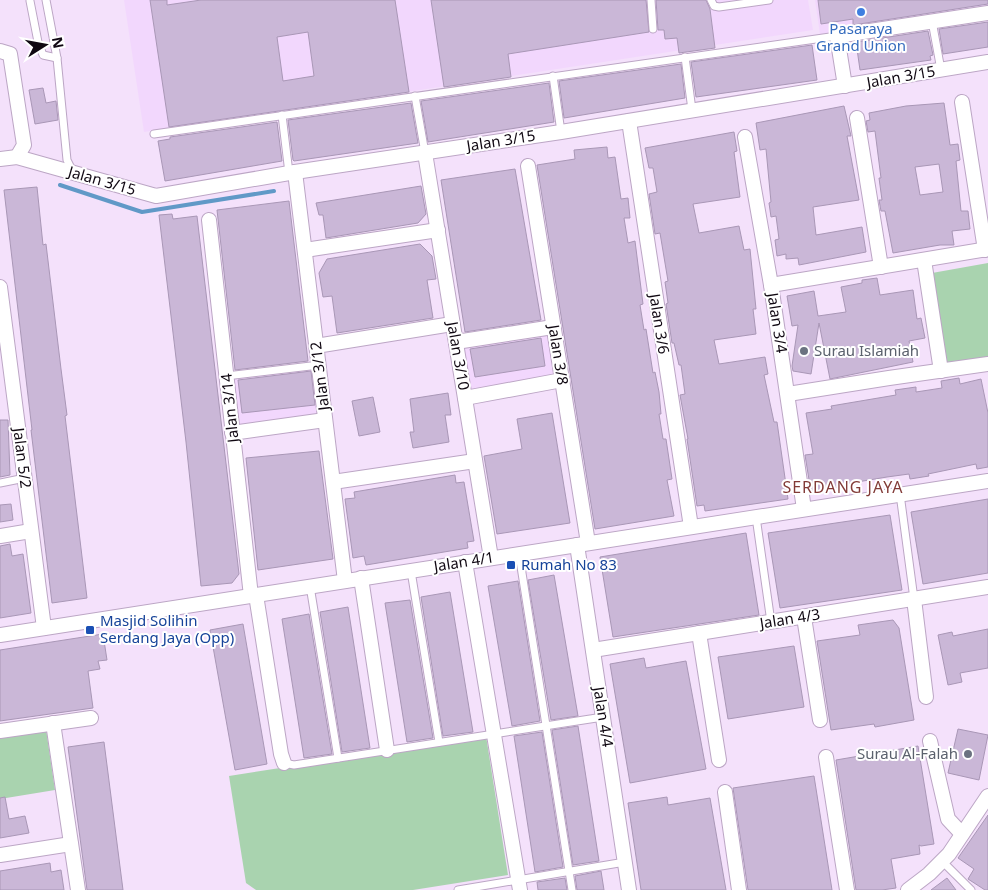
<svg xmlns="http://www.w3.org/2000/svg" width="988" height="890" font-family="'Noto Sans',sans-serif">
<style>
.built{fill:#f2d7fd}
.green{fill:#a9d3af}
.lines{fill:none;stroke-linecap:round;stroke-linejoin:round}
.stream{stroke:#6099c7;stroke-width:4}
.building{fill:#cab7d7;stroke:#a997b6;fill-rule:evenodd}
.service-casing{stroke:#bca6c5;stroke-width:9}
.minor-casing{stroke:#bca6c5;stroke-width:16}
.service{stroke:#fff;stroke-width:7}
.minor{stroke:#fff;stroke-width:14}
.shop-dot{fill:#3f7fe0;stroke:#fff;stroke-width:2}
.worship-dot{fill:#6b7280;stroke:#fff;stroke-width:2}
.transit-dot{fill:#1a4fb4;stroke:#fff;stroke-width:2}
.labels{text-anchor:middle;stroke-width:4;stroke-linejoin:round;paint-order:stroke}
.shop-label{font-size:15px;fill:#366cbe;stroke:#fff}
.street-label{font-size:15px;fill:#100812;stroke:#fff}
.worship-label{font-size:15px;fill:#5b616d;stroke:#fff;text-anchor:start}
.transit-label{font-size:15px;fill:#164399;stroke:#fff;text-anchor:start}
.neighbourhood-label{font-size:16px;letter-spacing:1px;fill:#823a37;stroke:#fff}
</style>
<rect width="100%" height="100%" fill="#f4e1fb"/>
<g class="built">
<path d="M124 0H808L813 30 144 132Z"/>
<path d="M815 0H988V7L820 34Z"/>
<path d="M550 332 557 375 469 392 461 345Z"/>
<path d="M315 368 320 417 237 428 231 378Z"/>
</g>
<g class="green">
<path d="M988 263V361L947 367 932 273Z"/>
<path d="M46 729 55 790 0 799V735Z"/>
<path d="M486 736 508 875 413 890H256L246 883 229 776Z"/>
</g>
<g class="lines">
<path class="stream" d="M60 185 142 212 274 191"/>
</g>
<g class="building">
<path d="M150 0H167V5L201 0H395L409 92 169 127ZM308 32 314 76 283 81 277 37Z"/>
<path d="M431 0H646L649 32 508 54 511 77 444 87Z"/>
<path d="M656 0H706L710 9 715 48 679 53 677 38 665 39 664 30H658Z"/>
<path d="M818 0H988V4L853 25V19L821 24Z"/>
<path d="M988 22V47L943 54 939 29Z"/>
<path d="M928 31 933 55 930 56 931 60 860 70 856 42Z"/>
<path d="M812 45 817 80 696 97 691 62Z"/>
<path d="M681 64 685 98 564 118 559 81Z"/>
<path d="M549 83 554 122 428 142 421 101Z"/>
<path d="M43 88 46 103 56 101 58 120 35 124 29 90Z"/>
<path d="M411 103 418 143 294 161 293 160 288 120Z"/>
<path d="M944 103 950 145 958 144 960 160 956 161 961 211H968L970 229 952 231 954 245H940L893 253 885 211H881L879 200H882L879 178H881L875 131 868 132 866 121 870 120 869 113 906 106ZM939 164 943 192 920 195 915 167Z"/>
<path d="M844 106 851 136H847L859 200 813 207 816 235 862 227 866 252 799 265 798 258 786 259V254L777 256 775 240 779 239 776 216 771 217 769 203 771 202 766 149 760 150 756 123Z"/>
<path d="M277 122 282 161 165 181 158 141 170 139V137Z"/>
<path d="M734 132 737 151 734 152 740 197 693 204 699 233 739 226 744 250 750 249 756 309H753L756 334 714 340 719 364 765 357 768 374 764 375 774 422H777L788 499 705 511 704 505 697 506 687 439H688L680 395 685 394 681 365H679L674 343H672L666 304 668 303 665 282 668 281 660 233 655 234 649 194 657 192 653 168H649L645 148Z"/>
<path d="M607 147 608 158 615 157 621 199 628 198 630 218H624L628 243 635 241 643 304 640 305 644 330 646 329 653 373 655 372 659 392 661 414H659L663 439H666L672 479 667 480 674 516 595 529 537 165 575 159 574 150Z"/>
<path d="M515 169 541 320 465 332 441 180Z"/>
<path d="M421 186 426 214 418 223 326 238 323 215H319L316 203Z"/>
<path d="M37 187 43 245 46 244 61 369 67 415 65 416 87 598 52 603 31 430H32L4 190Z"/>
<path d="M289 201 308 361 235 370 217 210Z"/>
<path d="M172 214 173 219 197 216 239 574 232 583 201 586 186 442 159 215Z"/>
<path d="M420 244 432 256 436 279 427 280 433 318 337 333 332 296 323 297 319 273 327 259Z"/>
<path d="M877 278 880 295 913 290 917 319 921 318 925 338 909 341 913 362 830 379 819 323 811 374 793 371 792 366 798 325 792 326 787 296 814 291 818 316 846 312 841 287 862 283V280Z"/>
<path d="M541 338 545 366 475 377 470 349Z"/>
<path d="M311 371 315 405 242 413 238 380Z"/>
<path d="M959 378 960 384 981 379 988 413V467L977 469 976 464 928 474 929 476 910 479 909 474 887 477 839 485V487L811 492 805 455 813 454 806 413 832 409 831 406 896 395 895 390 916 387V392L942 388 941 381Z"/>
<path d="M448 393 451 415H445L449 442 413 448 410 432H414L410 399Z"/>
<path d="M373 397 380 432 359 436 352 401Z"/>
<path d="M552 413 570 523 497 534 484 456 522 449 517 419Z"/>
<path d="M0 420H8L10 475 0 477Z"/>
<path d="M319 451 333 559 258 570 246 458Z"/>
<path d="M455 475 456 483 464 482 474 541 467 542 468 548 366 565 364 556 353 558 345 499 355 498 354 492Z"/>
<path d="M988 499V573L923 584 911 512Z"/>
<path d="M11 504 13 520 0 522V505Z"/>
<path d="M890 515 902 590 780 608 768 533Z"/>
<path d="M746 533 759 615 613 637 600 557Z"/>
<path d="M10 544 12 556 23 554 31 613 0 618V546Z"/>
<path d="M554 575 578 716 551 720 528 580Z"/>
<path d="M518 581 540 721 512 726 488 586Z"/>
<path d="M450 592 473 732 443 736 421 597Z"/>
<path d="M410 600 433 738 407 742 385 603Z"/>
<path d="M348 607 370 748 342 752 320 612Z"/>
<path d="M309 614 332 754 304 758 282 619Z"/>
<path d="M893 620 899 628 914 720 875 727 874 724 831 730 817 641 860 635 858 625Z"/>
<path d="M243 624 267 764 235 770 210 630Z"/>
<path d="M988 629V668L960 673 962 682 948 685 938 635 952 632 953 636Z"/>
<path d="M103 634 107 660 98 661 100 669 88 671 93 708 0 721V650Z"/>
<path d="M794 646 804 707 728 719 718 657Z"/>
<path d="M644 658 646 668 686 661 706 769 630 783 610 664Z"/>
<path d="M578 726 599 861 573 865 552 730Z"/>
<path d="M958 729 988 735 979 780 948 773Z"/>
<path d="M542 732 563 867 535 872 514 736Z"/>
<path d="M104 742 108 773 123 890H87L76 808 68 747Z"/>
<path d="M918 746 934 844 921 846 919 845 920 854 891 859 896 888 882 890H856L836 760Z"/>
<path d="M814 776 832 890H748L733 788Z"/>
<path d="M5 797 9 819 25 816 29 833 0 838V798Z"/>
<path d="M667 797 668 805 710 798 726 890H641L628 803Z"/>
<path d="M988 815V890H985L968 879 974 869 958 858Z"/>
<path d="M50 863 51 872 61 870 64 890H0V871Z"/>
<path d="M601 871 604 890H577L575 876Z"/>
<path d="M565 878 567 890H538L537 882Z"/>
<path d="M947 878 956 890H931Z"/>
</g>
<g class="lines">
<g class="service-casing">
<g id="service">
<path d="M46 0 57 58 67 160 73 172"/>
<path d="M651 0 653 29"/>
<path d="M711 0 714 6 719 7 769 0"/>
<path d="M30 1 38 42 43 55 57 58"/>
<path d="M932 21 941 70"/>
<path d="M685 57 692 110"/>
<path d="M553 76 561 132"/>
<path d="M415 96 425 153"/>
<path d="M282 115 289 173"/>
<path d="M154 134 837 36"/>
<path d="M226 376 319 365"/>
<path d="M0 483 25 478"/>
<path d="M900 494 914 599"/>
<path d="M756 517 771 622"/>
<path d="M519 554 572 890"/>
<path d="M411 571 439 742"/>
<path d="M310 586 338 758"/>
<path d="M284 763 294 765 603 717"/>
<path d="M942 861 971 890"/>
<path d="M458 890 625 862"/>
</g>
</g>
<g class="minor-casing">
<g id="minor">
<path d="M0 51 10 54 24 145 17 157"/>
<path d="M845 86 837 36 988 13"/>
<path d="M962 102 985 250"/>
<path d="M857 118 881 267"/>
<path d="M629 121 691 527"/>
<path d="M745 137 771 285 804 509"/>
<path d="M425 153 491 558"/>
<path d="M0 159 17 157 156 196 295 172 561 132 988 62"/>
<path d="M528 166 588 543"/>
<path d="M295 172 345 581"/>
<path d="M209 220 251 596"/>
<path d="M305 250 438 230"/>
<path d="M924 260 941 371"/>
<path d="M771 285 988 249"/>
<path d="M0 287 44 628"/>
<path d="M456 342 553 327"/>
<path d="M316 346 452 324"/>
<path d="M788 394 889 378 988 364"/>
<path d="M465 398 562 380"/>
<path d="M232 433 325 420"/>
<path d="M333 482 475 461"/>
<path d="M0 536 31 531"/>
<path d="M577 545 629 890"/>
<path d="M465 562 520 890"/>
<path d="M361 578 387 750"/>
<path d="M256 595 281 754 284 763"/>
<path d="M914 599 926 697"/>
<path d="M804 617 820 720"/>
<path d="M699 633 719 760"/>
<path d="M0 635 988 481"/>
<path d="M593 650 988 587"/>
<path d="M53 723 78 890"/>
<path d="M0 731 91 718"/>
<path d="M930 741 948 819 962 834"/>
<path d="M826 757 847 890"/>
<path d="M725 792 739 890"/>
<path d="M0 855 71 844"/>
<path d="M908 890 929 874 949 854 988 796"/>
</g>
</g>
<use href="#service" class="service"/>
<use href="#minor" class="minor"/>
</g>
<circle class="shop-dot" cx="861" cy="12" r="5"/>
<g class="worship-dot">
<circle cx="804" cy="351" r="5"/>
<circle cx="968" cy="754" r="5"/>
</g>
<g class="transit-dot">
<rect x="506" y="560" width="10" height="10" rx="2.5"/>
<rect x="85" y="625" width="10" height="10" rx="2.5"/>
</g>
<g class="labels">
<g class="shop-label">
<text x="861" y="34">Pasaraya<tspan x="861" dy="17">Grand Union</tspan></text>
</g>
<g class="street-label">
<text transform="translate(901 77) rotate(-10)" y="5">Jalan 3/15</text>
<text transform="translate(501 141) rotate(-9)" y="5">Jalan 3/15</text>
<text transform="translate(102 181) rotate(16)" y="5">Jalan 3/15</text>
<text transform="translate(777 323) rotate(81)" y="5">Jalan 3/4</text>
<text transform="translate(659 324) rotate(81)" y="5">Jalan 3/6</text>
<text transform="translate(558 355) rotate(81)" y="5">Jalan 3/8</text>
<text transform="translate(458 356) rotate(80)" y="5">Jalan 3/10</text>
<text transform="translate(320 376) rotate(-97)" y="5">Jalan 3/12</text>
<text transform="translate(230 408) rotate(-96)" y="5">Jalan 3/14</text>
<text transform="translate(22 458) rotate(83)" y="5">Jalan 5/2</text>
<text transform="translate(464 562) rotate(-9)" y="5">Jalan 4/1</text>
<text transform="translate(790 619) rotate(-9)" y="5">Jalan 4/3</text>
<text transform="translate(603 717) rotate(81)" y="5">Jalan 4/4</text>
</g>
<g class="worship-label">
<text x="814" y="356">Surau Islamiah</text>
<text x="958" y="759" text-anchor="end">Surau Al-Falah</text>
</g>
<g class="transit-label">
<text x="521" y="570">Rumah No 83</text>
<text x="100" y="626">Masjid Solihin<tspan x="100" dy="17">Serdang Jaya (Opp)</tspan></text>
</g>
<g class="neighbourhood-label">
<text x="843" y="493">SERDANG JAYA</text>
</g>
</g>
<g transform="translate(45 45) rotate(79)" stroke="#ffffff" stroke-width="4" paint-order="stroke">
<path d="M0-4L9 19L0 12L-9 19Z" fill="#100812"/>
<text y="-8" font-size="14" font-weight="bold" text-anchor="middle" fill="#100812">N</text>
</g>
</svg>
